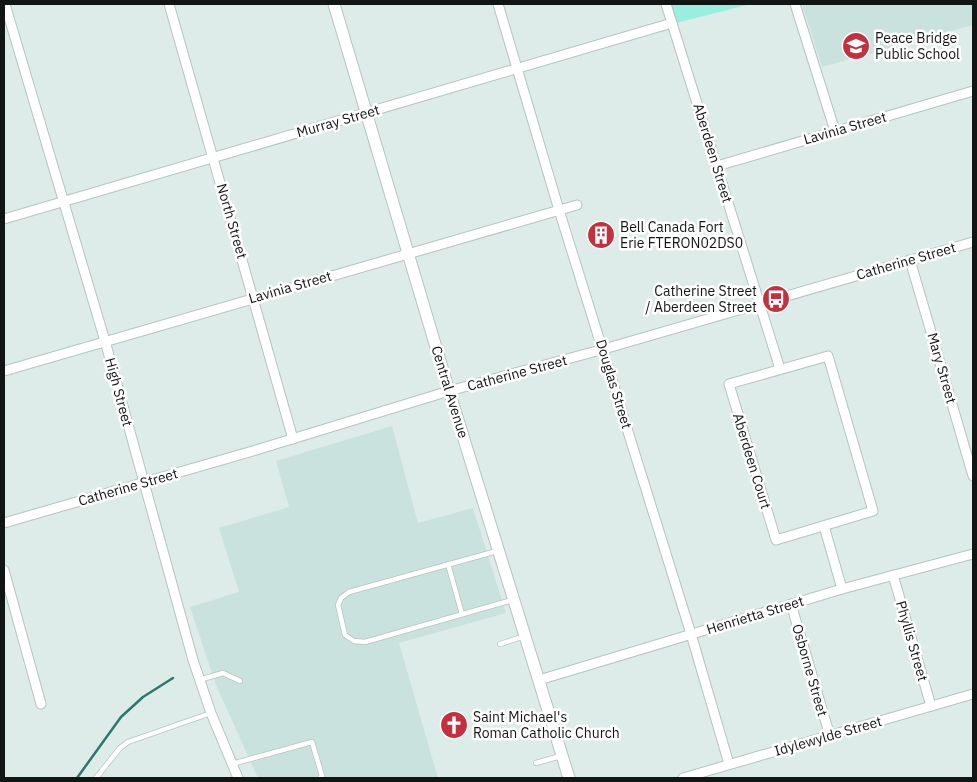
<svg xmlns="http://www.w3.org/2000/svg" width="977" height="782" font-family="'IBM Plex Sans',sans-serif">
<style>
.built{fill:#cae2dd}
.green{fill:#99eede}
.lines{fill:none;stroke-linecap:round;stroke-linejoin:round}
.stream{stroke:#2e776c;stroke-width:2.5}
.service-casing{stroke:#b6c4c1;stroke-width:6}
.minor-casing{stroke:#b6c4c1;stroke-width:11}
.secondary-casing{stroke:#b6c4c1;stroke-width:13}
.service{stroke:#fff;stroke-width:4.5}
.minor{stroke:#fff;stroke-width:9}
.secondary{stroke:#fff;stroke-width:11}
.labels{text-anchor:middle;stroke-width:5;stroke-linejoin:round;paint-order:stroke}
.poi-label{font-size:14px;fill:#111615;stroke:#fff;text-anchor:start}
.street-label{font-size:14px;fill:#111615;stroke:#fff}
</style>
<rect width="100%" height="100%" fill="#ddece9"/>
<g class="built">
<path d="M802 4H973V25L822 67Z"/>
<path d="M392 426 418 523 473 508 506 613 399 643 438 778H258L216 685 190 607 239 592 219 528 289 507 276 461Z"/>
</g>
<path class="green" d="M666 4H751L672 24Z"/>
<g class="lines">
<path class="stream" d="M77 778 121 717 143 697 173 678"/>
<g class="service-casing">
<g id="service">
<path d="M497 551 349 592 341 598 338 605 345 635 354 641 365 642 512 600"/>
<path d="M448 564 462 614"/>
<path d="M500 644 525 636"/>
<path d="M199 680 223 673 240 681"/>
<path d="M536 763 561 756"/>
<path d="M232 764 312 742 322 776 320 778"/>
<path d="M96 778 120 748 128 742 211 713"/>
</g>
</g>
<g class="minor-casing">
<g id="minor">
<path d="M5 4 105 341 193 660 211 713 238 778"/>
<path d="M169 4 293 439"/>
<path d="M498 4 559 210 691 634 729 764"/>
<path d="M666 4 780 369"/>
<path d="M795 4 835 131"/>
<path d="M717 166 973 91"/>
<path d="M4 219 672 23"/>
<path d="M910 260 973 476"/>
<path d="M828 356 873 511 776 540 729 384Z"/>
<path d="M4 371 577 205"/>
<path d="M4 523 256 450 449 391 604 349 973 242"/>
<path d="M824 526 842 589"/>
<path d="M4 570 41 704"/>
<path d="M893 575 931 706"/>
<path d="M791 604 830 736"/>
<path d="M539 680 842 589 973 554"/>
<path d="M683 778 973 694"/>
</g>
</g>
<g class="secondary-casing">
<path id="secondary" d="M334 4 449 391 569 778"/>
</g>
<use href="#service" class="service"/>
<use href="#minor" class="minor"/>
<use href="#secondary" class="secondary"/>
</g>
<defs>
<g id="school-disc" transform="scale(1.4375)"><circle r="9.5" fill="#c1313f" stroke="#fff"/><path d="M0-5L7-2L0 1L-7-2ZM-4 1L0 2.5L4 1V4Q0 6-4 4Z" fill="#fff"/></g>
<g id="building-disc" transform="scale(1.4375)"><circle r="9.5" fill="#c1313f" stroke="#fff"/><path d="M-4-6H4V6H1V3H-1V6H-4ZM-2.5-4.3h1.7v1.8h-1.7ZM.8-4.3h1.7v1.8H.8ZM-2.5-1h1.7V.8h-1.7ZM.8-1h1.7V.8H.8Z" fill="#fff"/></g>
<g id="bus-disc" transform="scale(1.4375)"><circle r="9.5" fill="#c1313f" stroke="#fff"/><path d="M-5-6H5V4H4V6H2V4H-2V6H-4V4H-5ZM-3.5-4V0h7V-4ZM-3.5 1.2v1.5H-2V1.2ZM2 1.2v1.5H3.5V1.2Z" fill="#fff"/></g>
<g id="church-disc" transform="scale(1.4375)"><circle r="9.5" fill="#c1313f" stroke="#fff"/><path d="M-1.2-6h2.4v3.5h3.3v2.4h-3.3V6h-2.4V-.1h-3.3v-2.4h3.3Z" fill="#fff"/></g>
</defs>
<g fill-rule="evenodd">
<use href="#school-disc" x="856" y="46"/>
<use href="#building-disc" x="601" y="235"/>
<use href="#bus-disc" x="776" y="299"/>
<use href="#church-disc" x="454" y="725"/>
</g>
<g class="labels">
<g class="poi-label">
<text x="875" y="43">Peace Bridge<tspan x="875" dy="16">Public School</tspan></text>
<text x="620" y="232">Bell Canada Fort<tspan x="620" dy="16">Erie FTERON02DS0</tspan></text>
<text x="757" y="296" text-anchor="end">Catherine Street<tspan x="757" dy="16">/ Aberdeen Street</tspan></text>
<text x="473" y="722">Saint Michael's<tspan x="473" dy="16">Roman Catholic Church</tspan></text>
</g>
<g class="street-label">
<text transform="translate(338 121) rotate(-16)" y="5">Murray Street</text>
<text transform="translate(845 128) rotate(-16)" y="5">Lavinia Street</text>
<text transform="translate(713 153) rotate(73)" y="5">Aberdeen Street</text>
<text transform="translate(232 221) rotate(74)" y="5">North Street</text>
<text transform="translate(906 261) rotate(-16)" y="5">Catherine Street</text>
<text transform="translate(290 287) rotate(-16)" y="5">Lavinia Street</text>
<text transform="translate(942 368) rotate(74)" y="5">Mary Street</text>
<text transform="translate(517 373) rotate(-15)" y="5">Catherine Street</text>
<text transform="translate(614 384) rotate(73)" y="5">Douglas Street</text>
<text transform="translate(119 392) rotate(75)" y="5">High Street</text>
<text transform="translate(450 392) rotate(73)" y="5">Central Avenue</text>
<text transform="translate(752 461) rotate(73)" y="5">Aberdeen Court</text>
<text transform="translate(128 487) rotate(-16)" y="5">Catherine Street</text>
<text transform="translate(755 615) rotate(-17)" y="5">Henrietta Street</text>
<text transform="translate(912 641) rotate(74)" y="5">Phyllis Street</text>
<text transform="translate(810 670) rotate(74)" y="5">Osborne Street</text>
<text transform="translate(828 736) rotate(-16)" y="5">Idylewylde Street</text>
</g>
</g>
<rect width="977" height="782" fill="none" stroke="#111615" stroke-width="10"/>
</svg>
